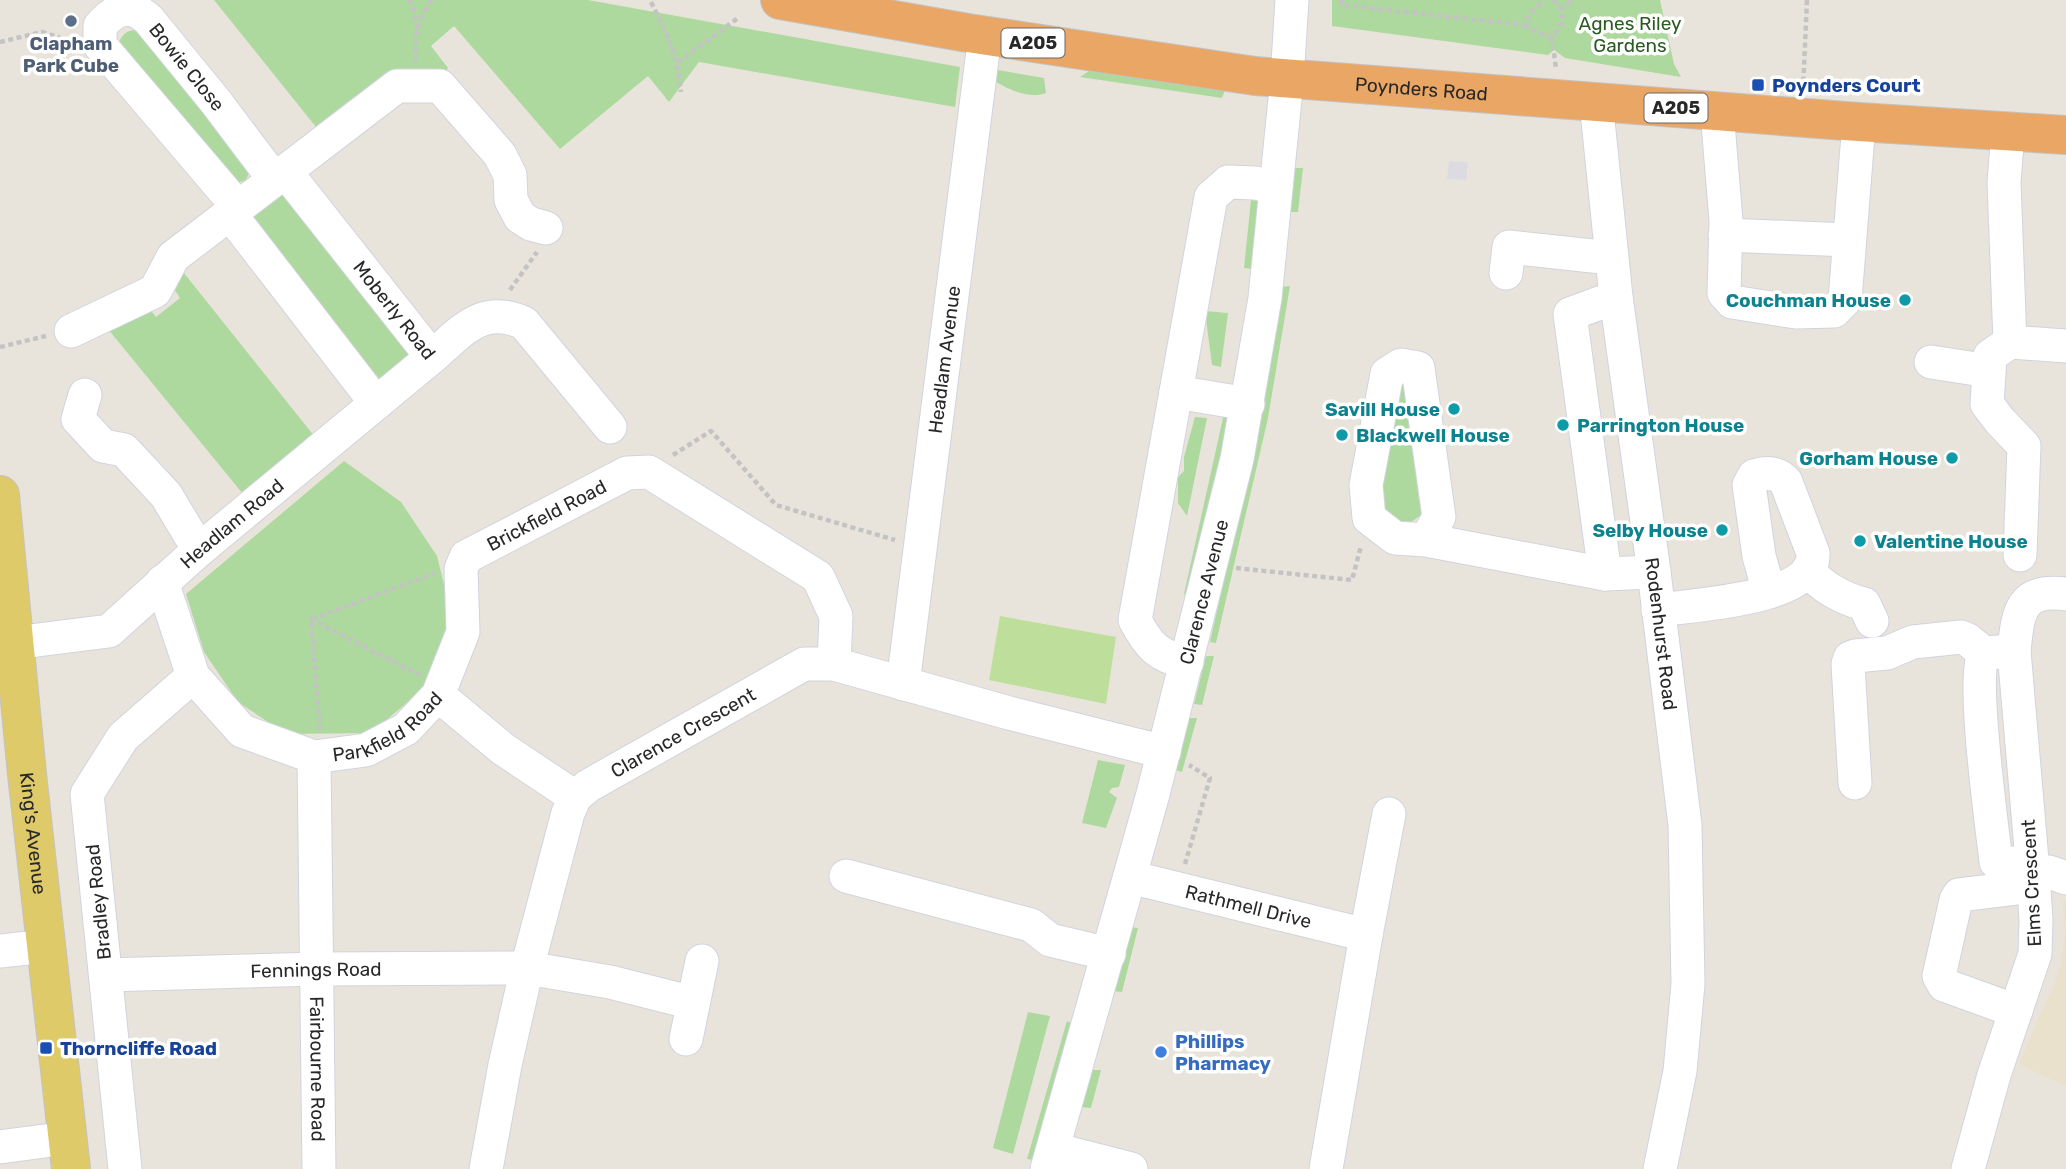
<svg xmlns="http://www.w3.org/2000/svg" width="2066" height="1169" font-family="Rubik,sans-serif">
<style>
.industrial{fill:#dddbe2}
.education{fill:#e9e1cc}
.green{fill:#aed99e}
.pitch{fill:#bedf9b}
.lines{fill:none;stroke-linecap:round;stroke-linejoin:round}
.minor-casing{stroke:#d1d3df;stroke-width:35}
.major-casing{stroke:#c3c3c3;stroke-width:40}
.highway-casing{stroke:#c3c3c3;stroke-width:40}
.path{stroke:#c3c3c3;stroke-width:4.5;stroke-dasharray:5 3.5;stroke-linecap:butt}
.minor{stroke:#fff;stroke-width:33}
.major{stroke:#dfca6a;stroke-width:38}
.highway{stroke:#eaa665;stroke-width:38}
.service-dot{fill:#5c6f8a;stroke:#fff;stroke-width:2.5}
.transit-dot{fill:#1a4fb4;stroke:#fff;stroke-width:2.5}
.culture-dot{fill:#0f9aa8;stroke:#fff;stroke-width:2.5}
.shop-dot{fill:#3f7fe0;stroke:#fff;stroke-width:2.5}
.labels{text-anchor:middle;stroke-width:7;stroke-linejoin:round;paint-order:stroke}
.shield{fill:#fff;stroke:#686868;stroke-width:2}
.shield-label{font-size:18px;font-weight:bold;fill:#282828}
.park-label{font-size:19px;fill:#2a5b22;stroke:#fff}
.service-label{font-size:19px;font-weight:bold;fill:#4e5e75;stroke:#fff}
.street-label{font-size:19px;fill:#282828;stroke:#fff}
.transit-label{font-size:19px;font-weight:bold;fill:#164399;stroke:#fff;text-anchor:start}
.culture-label{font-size:19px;font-weight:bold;fill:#0d838f;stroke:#fff;text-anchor:end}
.shop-label{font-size:19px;font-weight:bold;fill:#366cbe;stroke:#fff;text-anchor:start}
</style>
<rect width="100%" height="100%" fill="#e9e4db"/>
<path class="industrial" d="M1449 161 1468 162 1466 180 1447 179Z"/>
<path class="education" d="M2062 901 2066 902V1086L2019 1065 2040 1014 2053 988 2061 963 2065 930Z"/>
<g class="green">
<path d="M214 0H588L960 67 955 107 699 62 669 102 648 76 560 149 454 26 431 46 448 68 437 84 316 127Z"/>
<path d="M1332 0H1660L1674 64 1681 77 1565 58 1554 50 1548 55 1332 26Z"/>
<path d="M135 30 145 34 249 173 246 180 240 182 230 181 118 44C122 35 125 31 135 30Z"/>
<path d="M992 69 1044 78 1046 93C1028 100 1005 88 990 78Z"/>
<path d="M1089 71 1225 90 1222 98 1080 77Z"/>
<path d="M1294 168H1303L1298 212H1290Z"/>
<path d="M1252 190 1261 191 1255 269 1244 268Z"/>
<path d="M280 194 290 197 414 357 383 381 376 378 252 216Z"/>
<path d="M184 273 315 437 243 494 103 323 148 307 156 317 180 298 174 289 176 283Z"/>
<path d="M1290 286 1268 418 1216 643 1210 642 1265 399 1281 287Z"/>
<path d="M1205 311 1228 313 1221 367 1212 365Z"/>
<path d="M1405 381 1424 513 1404 527 1378 511 1389 386Z"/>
<path d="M1227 400 1233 415 1190 597 1184 594Z"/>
<path d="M1195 417 1207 418 1187 516 1178 503V477L1184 471V457Z"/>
<path d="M344 461 401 502 437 556 453 621 429 684 371 733 286 734 238 702 204 652 186 594Z"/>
<path d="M1206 656H1214L1202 705 1194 704Z"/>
<path d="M1189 718H1197L1182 772 1176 770Z"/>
<path d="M1098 760 1125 765 1119 787 1112 788 1109 792 1117 798 1106 828 1082 823Z"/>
<path d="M1131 927 1138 928 1122 992 1114 991Z"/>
<path d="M1028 1012 1050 1016 1013 1154 993 1148Z"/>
<path d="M1067 1021 1075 1026 1033 1160 1027 1159Z"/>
<path d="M1092 1070H1101L1091 1108 1081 1107Z"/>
</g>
<path class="pitch" d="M1000 616 1116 637 1106 704 989 680Z"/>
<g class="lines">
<g class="minor-casing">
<g id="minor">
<path id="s1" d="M1596 101 1616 297 1654 572 1685 825 1688 984 1680 1071 1660 1169"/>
<path d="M1717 111 1726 221 1724 293 1732 302 1796 312 1834 311 1845 300 1859 122"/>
<path d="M2008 132 2004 182 2010 342 2066 346"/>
<path id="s2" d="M285 171 432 357C462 331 482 304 524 323L610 427"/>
<path id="s3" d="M238 207 100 45V26C116 8 130 2 149 20L216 102 274 179"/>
<path d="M230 214 376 403"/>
<path d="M1725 235 1849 240"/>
<path d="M1506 273 1509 247 1611 258"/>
<path d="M71 331 155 291 173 257 397 86H440L500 155 510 175 511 200 520 217 531 224 546 228"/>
<path d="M2010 342 1990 356 1987 404 2000 421 2024 446 2020 555"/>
<path d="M1931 362 1989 371"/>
<path d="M1176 392 1211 197 1228 182 1255 183 1276 187"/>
<path d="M85 395 78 419 103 446 124 450 166 495 199 550"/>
<path d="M1426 540 1439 517 1418 368 1401 365 1387 374 1366 485 1369 518 1395 538 1426 540 1605 574 1654 572"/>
<path d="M1808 570C1821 587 1844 599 1864 604L1872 621"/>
<path d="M1605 574 1570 314 1616 297"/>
<path id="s4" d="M162 582 193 676 242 731 314 757 366 750 406 729 438 695 463 632 461 569 466 557 627 473 649 472 818 577 836 616 834 664"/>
<path d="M1658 610C1690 605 1817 600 1813 553L1786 482C1778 472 1766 472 1754 476L1749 485 1759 556 1769 592"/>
<path id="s5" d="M14 643 109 631 199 550 432 357"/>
<path d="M1984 653C1971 677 1992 826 1996 862L2000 864 2032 862"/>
<path d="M1187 662C1158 657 1148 645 1135 620L1176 392 1248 404"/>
<path id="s6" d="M903 684 985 35"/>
<path d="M438 695 503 749 575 797"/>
<path id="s7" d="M314 757 319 1169"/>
<path d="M1855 783 1848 664 1850 658 1855 656 1887 653 1913 642 1961 637 1968 640 1984 653 2014 651"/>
<path d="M2033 872H2049L2066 878"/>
<path d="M846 876 1031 925 1050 940 1109 954"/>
<path id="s8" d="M1130 877 1366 935 1326 1169"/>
<path d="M1366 935 1389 814"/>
<path d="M0 951 46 946"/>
<path id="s9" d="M106 975 318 969 527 968 610 982 693 1003"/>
<path d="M2016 1011 1944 985 1939 976 1956 900 1959 895 2034 886"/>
<path d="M686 1039 702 961"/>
<path d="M0 1147 67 1138"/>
<path d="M1053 1149 1131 1169"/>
<path d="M125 1169 87 794 123 737 193 676"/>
<path id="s10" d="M486 1169 505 1065 527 968 568 813 575 797 588 786 804 664H834L1009 713 1164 752"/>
<path id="s11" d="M1047 1169 1153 794 1237 459 1265 298 1287 79 1292 0"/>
<path d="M1968 1169 1994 1075 2035 954 2036 920 2033 872 2014 651C2018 612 2020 588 2066 594"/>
</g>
</g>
<g class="major-casing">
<g id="major">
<path id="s12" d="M0 495 27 774 71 1169"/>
</g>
</g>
<g class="highway-casing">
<g id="highway">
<path id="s13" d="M780 0 968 33 1255 76 1859 122 2066 135"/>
</g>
</g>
<g class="path">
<path d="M409 0 413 8 418 31"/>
<path d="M1341 0V5L1525 25 1529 14 1544 0"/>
<path d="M1553 0C1568 12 1563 25 1552 37L1556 69"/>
<path d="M651 2C668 36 677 53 681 92"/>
<path d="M1560 9 1573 0"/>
<path d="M1525 25 1538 33 1552 37"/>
<path d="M0 42 42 32 73 42"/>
<path d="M416 61C413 40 419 16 432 0"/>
<path d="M678 62 738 18"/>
<path d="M1803 90 1807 0"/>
<path d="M510 290 537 252"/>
<path d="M0 347 46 336"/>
<path d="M673 455 711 431 776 505 895 540"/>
<path d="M1236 568 1352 580 1361 546"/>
<path d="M312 619 435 573"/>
<path d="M320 730 311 619 419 675"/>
<path d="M1185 864 1210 778 1189 765"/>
</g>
<use href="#minor" class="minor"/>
<use href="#major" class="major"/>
<use href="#highway" class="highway"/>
</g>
<circle class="service-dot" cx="71" cy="21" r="7"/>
<g class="transit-dot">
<rect x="1751" y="78" width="14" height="14" rx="3.5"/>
<rect x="39" y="1041" width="14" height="14" rx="3.5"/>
</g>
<g class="culture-dot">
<circle cx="1905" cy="300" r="7"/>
<circle cx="1454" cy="409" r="7"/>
<circle cx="1563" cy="425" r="7"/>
<circle cx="1342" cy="435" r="7"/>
<circle cx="1952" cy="458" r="7"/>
<circle cx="1722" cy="530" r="7"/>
<circle cx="1860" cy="541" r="7"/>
</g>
<circle class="shop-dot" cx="1161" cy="1052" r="7"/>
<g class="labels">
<g class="shield">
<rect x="1001.5" y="28.5" width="63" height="29" rx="5"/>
<rect x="1644.5" y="93.5" width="63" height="29" rx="5"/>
</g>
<g class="shield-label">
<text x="1033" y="49">A205</text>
<text x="1676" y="114">A205</text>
</g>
<g class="park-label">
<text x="1630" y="30">Agnes Riley<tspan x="1630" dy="22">Gardens</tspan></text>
</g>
<g class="service-label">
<text x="71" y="50">Clapham<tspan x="71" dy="22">Park Cube</tspan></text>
</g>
<g class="street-label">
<text dy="7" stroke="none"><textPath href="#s3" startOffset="350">Bowie Close</textPath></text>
<text dy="7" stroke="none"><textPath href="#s13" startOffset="648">Poynders Road</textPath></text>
<text dy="7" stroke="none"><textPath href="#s2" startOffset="177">Moberly Road</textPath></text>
<text dy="7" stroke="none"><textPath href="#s6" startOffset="327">Headlam Avenue</textPath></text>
<text dy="7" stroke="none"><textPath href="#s4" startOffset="628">Brickfield Road</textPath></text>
<text dy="7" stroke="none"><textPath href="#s5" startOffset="259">Headlam Road</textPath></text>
<text dy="7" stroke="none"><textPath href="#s11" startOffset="598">Clarence Avenue</textPath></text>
<text dy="7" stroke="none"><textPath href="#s1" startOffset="537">Rodenhurst Road</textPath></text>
<text dy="7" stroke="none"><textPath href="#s4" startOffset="331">Parkfield Road</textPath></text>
<text dy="7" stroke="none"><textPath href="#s10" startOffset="509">Clarence Crescent</textPath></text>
<text dy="7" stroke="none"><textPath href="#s12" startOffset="340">King's Avenue</textPath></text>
<text transform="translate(2031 883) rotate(-93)" y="7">Elms Crescent</text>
<text transform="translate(98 902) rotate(-96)" y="7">Bradley Road</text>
<text dy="7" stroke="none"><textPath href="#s8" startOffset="122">Rathmell Drive</textPath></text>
<text dy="7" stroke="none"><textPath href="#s9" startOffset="210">Fennings Road</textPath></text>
<text dy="7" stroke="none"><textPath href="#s7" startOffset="312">Fairbourne Road</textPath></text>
</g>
<g class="transit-label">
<text x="1772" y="92">Poynders Court</text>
<text x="60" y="1055">Thorncliffe Road</text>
</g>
<g class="culture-label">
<text x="1891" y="307">Couchman House</text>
<text x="1440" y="416">Savill House</text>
<text x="1577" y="432" text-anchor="start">Parrington House</text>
<text x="1356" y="442" text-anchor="start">Blackwell House</text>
<text x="1938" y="465">Gorham House</text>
<text x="1708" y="537">Selby House</text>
<text x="1874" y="548" text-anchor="start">Valentine House</text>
</g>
<g class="shop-label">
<text x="1175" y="1048">Phillips<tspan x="1175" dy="22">Pharmacy</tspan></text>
</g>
</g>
</svg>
